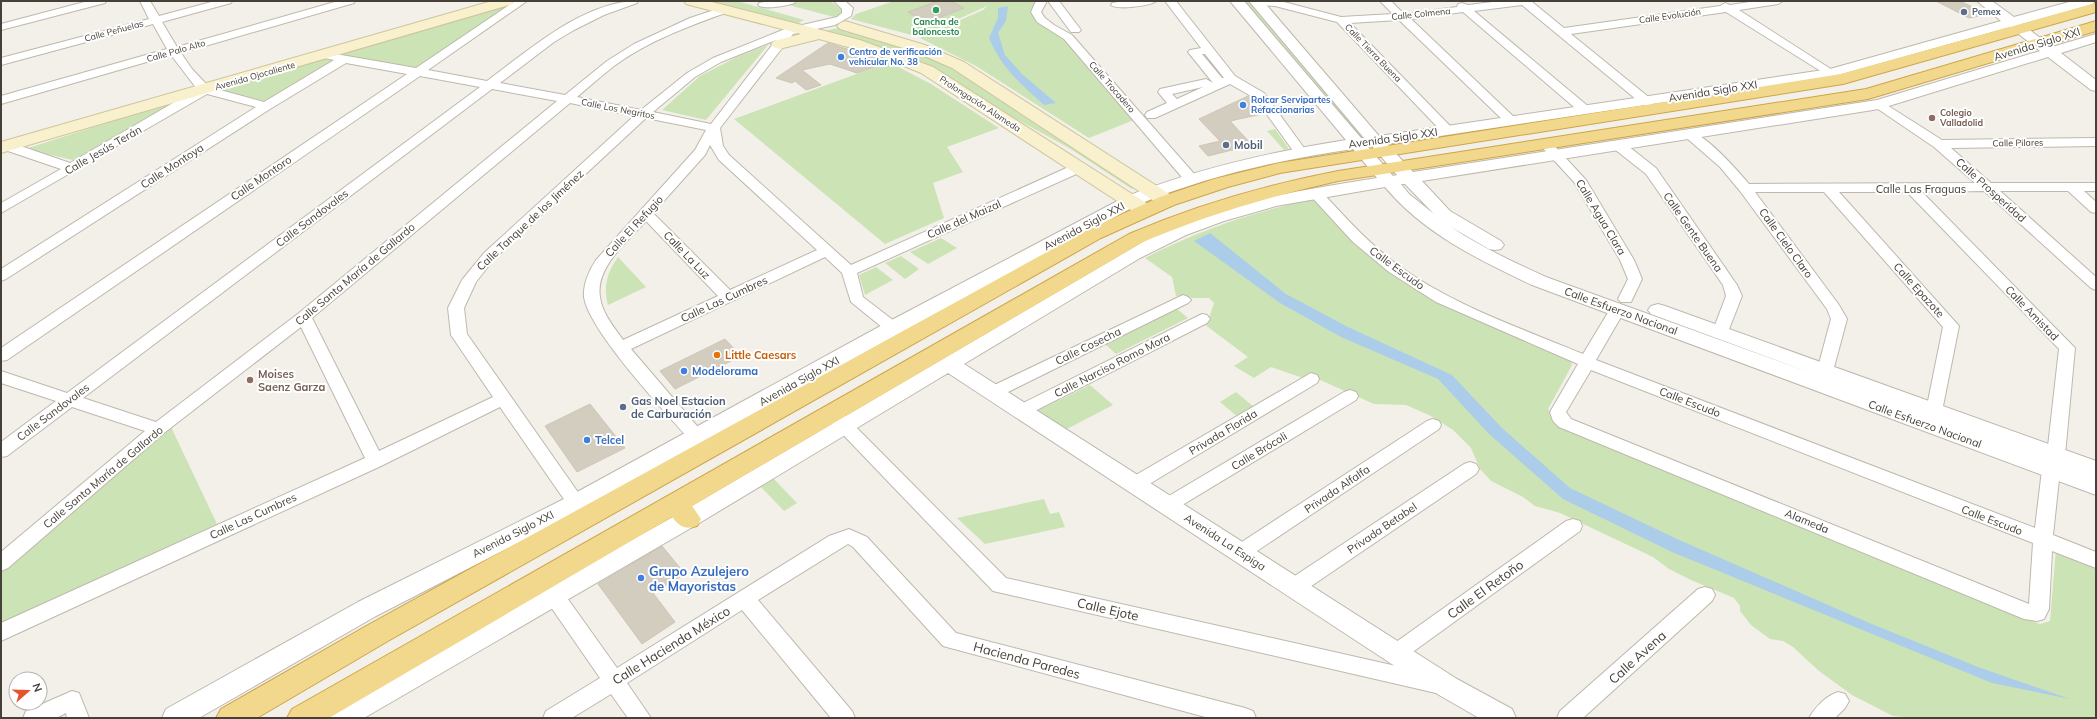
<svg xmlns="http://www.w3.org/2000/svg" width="2097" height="719" font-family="Mulish,sans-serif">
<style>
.green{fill:#cce3b6}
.water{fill:#accde9}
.building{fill:#d3cdc0;stroke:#cec5b4}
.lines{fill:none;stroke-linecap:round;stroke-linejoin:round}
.minor-casing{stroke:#beb8ad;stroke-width:2}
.tertiary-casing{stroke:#beb8ad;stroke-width:2}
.secondary-casing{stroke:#cec49d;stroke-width:2}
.trunk-casing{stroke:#cea448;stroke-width:2}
.minor{fill:#fff;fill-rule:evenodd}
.tertiary{fill:#fff;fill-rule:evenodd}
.secondary{fill:#f9f1cd;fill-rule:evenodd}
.trunk{fill:#f2d88c;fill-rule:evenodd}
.leisure-dot{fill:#2e9e5b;stroke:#fff;stroke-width:1.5}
.service-dot{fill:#5c6f8a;stroke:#fff;stroke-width:1.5}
.shop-dot{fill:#3f7fe0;stroke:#fff;stroke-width:1.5}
.education-dot{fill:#8d6e63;stroke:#fff;stroke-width:1.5}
.food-dot{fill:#e8710a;stroke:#fff;stroke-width:1.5}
.labels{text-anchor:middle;stroke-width:4;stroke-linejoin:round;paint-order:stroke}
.far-service-label{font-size:9px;font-weight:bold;fill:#4e5e75;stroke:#fff;text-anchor:start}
.far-street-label{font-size:9px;fill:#464138;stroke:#fff}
.far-leisure-label{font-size:9px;font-weight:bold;fill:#27864d;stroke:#fff}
.far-shop-label{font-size:9px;font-weight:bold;fill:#366cbe;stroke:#fff;text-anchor:start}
.far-education-label{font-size:9px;font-weight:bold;fill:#785e54;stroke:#fff;text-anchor:start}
.street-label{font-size:11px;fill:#464138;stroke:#fff}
.service-label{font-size:11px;font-weight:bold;fill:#4e5e75;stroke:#fff;text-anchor:start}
.food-label{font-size:11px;font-weight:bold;fill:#c56008;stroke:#fff;text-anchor:start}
.shop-label{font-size:11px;font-weight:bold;fill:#366cbe;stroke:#fff;text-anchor:start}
.education-label{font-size:11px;font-weight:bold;fill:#785e54;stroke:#fff;text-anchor:start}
.near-shop-label{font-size:13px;font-weight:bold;fill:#366cbe;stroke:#fff;text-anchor:start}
.near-street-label{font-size:13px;fill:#464138;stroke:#fff}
</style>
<rect width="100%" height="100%" fill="#f3f0e9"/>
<g class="green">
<path d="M708 1H737L804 20 797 24Z"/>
<path d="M814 1H830L841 9V15L838 18 792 6 791 3Z"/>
<path d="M894 1H1036L1031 10 1036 20 1063 38 1134 120 1089 138 976 66 920 38 983 10 987 6 919 37 851 19 856 14Z"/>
<path d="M1240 1H1251L1368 137 1357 138Z"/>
<path d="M517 3 413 71 337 54Z"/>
<path d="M838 28 875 37 939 61 968 78 1135 188 1132 189 1069 148 1009 115 931 67 902 54 823 31Z"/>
<path d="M768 45 706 120 662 110 700 76 737 57Z"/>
<path d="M322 58 336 61 267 102 217 89Z"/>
<path d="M889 62 931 84 999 128 947 147 963 172 933 183 944 218 885 244 734 119Z"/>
<path d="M185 98 73 160 25 149Z"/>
<path d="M1275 129 1289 149 1284 150 1267 131Z"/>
<path d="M1313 199 1349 238 1371 256 1571 361 1572 365 1548 409 1553 418 1562 426 2040 624 2050 621 2056 549 2096 565V718H1916L1893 716 1852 695 1819 671 1793 647 1783 641 1770 639 1751 625 1740 611V606L1734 598 1691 580 1669 569 1653 557 1560 513 1535 506 1523 497 1491 481 1480 469 1471 448 1453 430 1431 416 1406 405 1374 404 1318 379 1303 378 1271 367 1254 378 1234 366 1248 357 1204 324 1210 315 1214 303 1209 298H1194L1176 296 1172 277 1145 258C1199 230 1254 212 1313 199Z"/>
<path d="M941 238 957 248 928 264 910 252Z"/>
<path d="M901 256 919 269 905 279 885 263Z"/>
<path d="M618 257 646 287 608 305C603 287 607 272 618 257Z"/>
<path d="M876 267 893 280 865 295 859 275Z"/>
<path d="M1177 309 1188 318 1116 354 1105 344Z"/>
<path d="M1090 385 1113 405 1067 429 1037 411Z"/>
<path d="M1236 392 1254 407 1238 417 1220 402Z"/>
<path d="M171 427 217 524 1 626V572Z"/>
<path d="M773 478 797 503 784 511 760 486Z"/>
<path d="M1044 499 1050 514 1059 512 1065 527 985 544 957 518Z"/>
</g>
<g class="water">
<path d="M1008 6 1006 21 998 33 1005 55 1022 74 1056 103 1044 105C1020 83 1002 69 989 38L998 18V8Z"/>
<path d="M1210 233 1286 294 1348 327 1452 375 1502 428 1570 488 1677 539 1867 622 1978 667 2070 699 1992 683 1672 552 1563 499 1489 434 1438 379 1341 337 1280 303 1194 241Z"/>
</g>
<g class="building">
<path d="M938 1H951L964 8 926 23 908 12Z"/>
<path d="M1936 1H1960L1987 14 1969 18Z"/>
<path d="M828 43 888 62 857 73 830 64 802 70 821 85 806 90 795 81 792 83 776 78Z"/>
<path d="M1248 96 1262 114 1230 121 1252 145 1208 156 1199 146 1220 141 1199 119Z"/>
<path d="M725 339 741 356 675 389 660 371Z"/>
<path d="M590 404 625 448 577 472 545 426Z"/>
<path d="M662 546 685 574 653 593 675 622 642 644 598 584Z"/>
</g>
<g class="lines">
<g class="minor-casing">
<g id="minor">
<path d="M88 1H106L105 3 1 30V24Z"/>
<path d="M140 1H150L159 16 215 1H232L231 3 162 22 177 47 338 1H355L354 3 181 53 192 69 209 87 264 102 334 60 320 57 318 55 320 53 324 52 416 68 515 1H527L428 70 487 81C529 50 584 1 638 1L637 3 604 15 574 30 554 42 500 83 565 95 607 61 634 44 690 18 720 8H728L729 10 728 12C689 26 648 41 614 66 601 76 589 87 577 97L641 110 687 73 713 58 785 29 837 17 842 13V9L834 1H845L853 8 851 16 835 25 793 34 720 128 723 146 729 155 851 265 1073 165H1083L1085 168 1083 171 857 273 863 297 898 324 901 328 898 332 893 333 888 332 851 302 842 273 825 257 631 349 703 433 706 437 703 441 697 443 691 441C666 413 589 331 584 297 583 285 589 270 596 260L695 150 706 130 646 118 494 259 476 282 464 308 467 334 582 498 585 503 582 508 576 510 570 508 500 407 381 466 1 641V623L365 458 301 327 164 433 8 568 1 571V552L145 431 72 407 7 456 1 457V442L56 401 1 383V371L67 393 480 87 420 76 7 360 1 361V348L407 74 346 63 270 109 6 279 1 281V269L256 107 207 94 1 213V203L61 169 2 149V143H12L70 163 197 89 171 55 1 104V96L167 49 153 24 1 65V58L149 19ZM776 40 711 124 653 112 695 77 721 62ZM492 89 557 101 299 313 156 422 83 398ZM570 103 634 116 484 253 462 280 448 308 451 335 493 397 379 451 312 318ZM710 145 719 160 817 250 730 290 653 213 705 155ZM646 221 718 296 623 340C614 327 602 313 600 297 595 267 628 241 646 221Z"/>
<path d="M769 1H797C793 6 762 10 758 5L759 3Z"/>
<path d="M1036 1H1047L1041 12 1045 18 1054 25 1072 35 1196 176 1198 179 1196 182H1186L1064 39 1037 22 1031 12Z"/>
<path d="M1048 1H1059L1081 30 1079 32H1071Z"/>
<path d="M1123 1H1156C1152 6 1115 10 1111 5L1112 3Z"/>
<path d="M1165 1H1176L1235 76 1264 93 1307 152 1306 155H1296L1256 99 1230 84 1155 118H1147L1145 115 1147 112 1167 103 1158 92 1160 89 1206 79 1213 83 1188 52 1190 50 1201 48ZM1202 54H1205L1224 78H1222ZM1203 87 1177 99 1172 94Z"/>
<path d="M1254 1H1280L1341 17 1393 14 1380 1H1391L1404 14 1457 7 1458 4 1462 3 1468 5 1501 1H1531L1564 28 1720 6 1725 3 1730 5 1756 1H1783L1778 4 1739 10 1837 73 1831 77 1827 75 1726 12 1571 34 1651 99 1653 102 1651 105H1643L1522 5 1474 11 1589 107 1591 110 1589 113H1581L1463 12 1411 19 1514 117 1516 120 1510 124 1506 123 1399 20 1350 23 1452 128 1454 131 1452 134H1444L1337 22 1275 6 1254 5Z"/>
<path d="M1879 100 1942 140 2096 138V146L1951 148 1991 183H2096V191H2084L2096 202V213L2091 212 2068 191H2000L2096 277V290L2091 288 1984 191 1922 192 2075 348 2065 455 2060 470 2053 535 2096 552V568L2052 551 2049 609 2044 619 2037 621 2024 619 1559 427 1553 421 1550 412 1578 364 1436 302 1389 272 1353 242 1308 193 1315 189 1320 190C1345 217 1369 244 1399 266 1454 306 1521 328 1583 354L1612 306H1622L1625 310 1596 360 2035 528 2042 470 2047 455 2059 349 1907 192H1839L1959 326 1942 411 1940 415 1934 417 1928 415 1926 411 1943 327 1824 192H1755L1839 305 1847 319 1833 371 1831 375 1825 377 1819 375 1817 371 1831 319 1827 309 1740 191 1720 167 1682 134 1684 131C1700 127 1738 171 1749 184L1975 183 1934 147 1875 107 1873 104ZM1591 370 2033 543 2029 604 1571 419 1566 412Z"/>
<path d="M1545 140 1550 141 1586 180 1634 260 1642 279 1631 302H1621L1618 299 1628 279 1620 260 1574 182 1539 144Z"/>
<path d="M1618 141 1623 142 1656 168 1737 285 1742 296 1726 337 1720 338 1714 337 1712 333 1726 296 1723 285 1646 174 1613 148 1612 145 1613 142Z"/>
<path d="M1183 295 1188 297 1191 300 1188 303 998 397 992 399 986 397 984 393 986 389Z"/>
<path d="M1202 314 1207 315 1210 319 1207 323 1027 415 1021 417 1015 415 1013 411 1015 407Z"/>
<path d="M1311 373 1317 375 1319 379 1317 383 1141 489 1135 491 1129 489 1126 484 1129 479Z"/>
<path d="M1350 390 1356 392 1358 396 1356 400 1174 510 1168 512 1162 510 1159 505 1162 500 1344 392Z"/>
<path d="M835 410 841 412 1006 578 1436 675 1443 677 1446 684 1443 691 1436 693 993 591 829 420 827 416 829 412Z"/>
<path d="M1433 419 1439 421 1441 425 1439 429 1248 557 1241 560 1234 557 1232 552 1234 547 1427 421Z"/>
<path d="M1470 462 1476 464 1479 469 1476 474 1301 593 1294 595 1287 593 1284 587 1287 581 1464 464Z"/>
<path d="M1573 519 1580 521 1582 526 1580 531 1403 659 1396 662 1389 659 1386 653 1389 647 1566 521Z"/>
<path d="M849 529 867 537 956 633 1245 708 1253 711 1256 718H1209L943 646 853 547 848 544 758 600 852 711 855 718H831L742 610 627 683 651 718H628L611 694 572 718H543L546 711 600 678 546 600 543 594 546 588 553 586 560 588 617 668 829 536Z"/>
<path d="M1705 587 1712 589 1715 595 1712 601 1583 718H1557L1560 711 1698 589Z"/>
<path d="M72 691 79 693 89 718H67L66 713 56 718H23L26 711Z"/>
<path d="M1838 692 1845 694 1849 701 1845 708 1835 718H1809C1815 707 1826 696 1838 692Z"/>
</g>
</g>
<g class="tertiary-casing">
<path id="tertiary" d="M1230 1H1244L1361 138H1364L1249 1H1263L1379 136 1830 69 2001 21 1977 1H1992L2014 17 2073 1H2095L2093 4 2022 24 2052 47 2096 34V42L2061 53 2096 80V91L2091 90 2048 57 1879 109 1422 181 1450 211 1501 241 1504 245 1501 249 1495 250 1489 249 1451 227C1481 247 1513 262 1546 277L1811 373 1651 314 1648 310 1651 306 1658 304 1665 306 2096 461V495L1532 285C1479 260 1423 233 1385 187L1276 206 1224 221 1186 235 1140 258 964 364 1457 679 1512 709 1516 718H1479L1439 695 948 373 696 525 364 718H327L331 709 680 513 1148 239C1219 203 1300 190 1377 178L1353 149C1279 160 1207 176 1137 205L900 333 584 509 376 616 199 718H162L166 709 358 602 568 497 886 323 1125 197C1196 169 1270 152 1346 140ZM2010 27 2040 51 1877 100 1413 172 1387 144 1831 77ZM1372 146 1397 175 1393 176 1368 147ZM1401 184H1405L1434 214 1409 194Z"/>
</g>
<g class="secondary-casing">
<g id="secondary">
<path d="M492 1H515L513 4 1 153V142Z"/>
<path d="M684 1H708L860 40 933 67 1151 206 1153 210 1151 214 1144 216 1137 214 921 73 877 55 819 39 779 49 774 47 771 44 774 41 801 34 686 4Z"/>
<path d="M845 21 925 45 964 62 1174 197 1176 201 1174 205 1167 207 1160 205 952 68 913 51 840 29 837 26 840 23Z"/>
</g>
</g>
<g class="trunk-casing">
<g id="trunk">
<path d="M2096 3V12L1843 84 1280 173 1228 187 1174 205 1101 238 388 641 257 718H216L221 709 368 625 1087 230 1160 197 1214 179 1279 163 1841 74Z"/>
<path d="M2096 21V31L1868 99 1338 181C1271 196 1206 215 1143 242L692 506 701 519 697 526C685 530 680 527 672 517L329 718H287L292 709 1129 234C1197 205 1266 185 1338 171L1866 89Z"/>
</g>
</g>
<use href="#minor" class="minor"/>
<use href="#tertiary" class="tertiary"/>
<use href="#secondary" class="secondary"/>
<use href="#trunk" class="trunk"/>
</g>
<circle class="leisure-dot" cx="936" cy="10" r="4"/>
<g class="service-dot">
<circle cx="1964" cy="12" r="4"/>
<circle cx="1226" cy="145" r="4"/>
<circle cx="623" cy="407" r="4"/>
</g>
<g class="shop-dot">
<circle cx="841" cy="57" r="4"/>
<circle cx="1243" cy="105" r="4"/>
<circle cx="684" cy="371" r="4"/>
<circle cx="587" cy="440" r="4"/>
<circle cx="641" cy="578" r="4"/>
</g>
<g class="education-dot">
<circle cx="1932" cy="118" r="4"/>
<circle cx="250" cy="380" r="4"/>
</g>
<circle class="food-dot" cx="717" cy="355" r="4"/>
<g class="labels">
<g class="far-service-label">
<text x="1972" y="15">Pemex</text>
</g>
<g class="far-street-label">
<text transform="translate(1421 14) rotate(-6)" y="3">Calle Colmena</text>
<text transform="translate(1670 16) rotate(-8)" y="3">Calle Evolución</text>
<text transform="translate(114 31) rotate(-15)" y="3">Calle Peñuelas</text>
<text transform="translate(176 51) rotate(-16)" y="3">Calle Palo Alto</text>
<text transform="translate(1373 53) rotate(46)" y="3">Calle Tierra Buena</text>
<text transform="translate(255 76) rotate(-16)" y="3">Avenida Ojocaliente</text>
<text transform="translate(1112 87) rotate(49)" y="3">Calle Trocadero</text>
<text transform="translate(980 104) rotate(33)" y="3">Prolongación Alameda</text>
<text transform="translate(618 109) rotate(11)" y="3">Calle Los Negritos</text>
<text transform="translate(2018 143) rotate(-1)" y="3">Calle Pilares</text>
</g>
<g class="far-leisure-label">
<text x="936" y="25">Cancha de<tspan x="936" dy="10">baloncesto</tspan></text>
</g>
<g class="far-shop-label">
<text x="849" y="55">Centro de verificación<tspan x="849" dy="10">vehicular No. 38</tspan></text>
<text x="1251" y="103">Rolcar Servipartes<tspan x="1251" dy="10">Refaccionarias</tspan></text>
</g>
<g class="far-education-label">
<text x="1940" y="116">Colegio<tspan x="1940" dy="10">Valladolid</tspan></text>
</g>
<g class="street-label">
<text transform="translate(2037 44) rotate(-17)" y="4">Avenida Siglo XXI</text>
<text transform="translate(1713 91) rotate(-9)" y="4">Avenida Siglo XXI</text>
<text transform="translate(1393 138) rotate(-8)" y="4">Avenida Siglo XXI</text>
<text transform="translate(103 150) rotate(-30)" y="4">Calle Jesús Terán</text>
<text transform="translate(172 166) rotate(-33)" y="4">Calle Montoya</text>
<text transform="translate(261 178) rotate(-34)" y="4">Calle Montoro</text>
<text x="1921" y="193">Calle Las Fraguas</text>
<text transform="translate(1991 190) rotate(42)" y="4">Calle Prosperidad</text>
<text transform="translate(1601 217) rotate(59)" y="4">Calle Agua Clara</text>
<text transform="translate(312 218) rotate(-37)" y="4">Calle Sandovales</text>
<text transform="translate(964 219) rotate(-24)" y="4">Calle del Maizal</text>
<text transform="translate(530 220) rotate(-43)" y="4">Calle Tanque de los Jiménez</text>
<text transform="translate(634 226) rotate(-47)" y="4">Calle El Refugio</text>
<text transform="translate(1084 226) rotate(-28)" y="4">Avenida Siglo XXI</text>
<text transform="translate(1693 232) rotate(55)" y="4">Calle Gente Buena</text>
<text transform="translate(1786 243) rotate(54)" y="4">Calle Cielo Claro</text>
<text transform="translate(687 255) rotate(46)" y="4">Calle La Luz</text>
<text transform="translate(1397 268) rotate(36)" y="4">Calle Escudo</text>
<text transform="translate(355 274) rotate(-40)" y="4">Calle Santa María de Gallardo</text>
<text transform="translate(1919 290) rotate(48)" y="4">Calle Epazote</text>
<text transform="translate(724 299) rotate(-25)" y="4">Calle Las Cumbres</text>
<text transform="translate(1621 311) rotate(20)" y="4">Calle Esfuerzo Nacional</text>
<text transform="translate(2032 313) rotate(46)" y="4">Calle Amistad</text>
<text transform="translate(1088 346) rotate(-26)" y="4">Calle Cosecha</text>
<text transform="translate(1112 365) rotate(-27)" y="4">Calle Narciso Romo Mora</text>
<text transform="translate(799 381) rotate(-29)" y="4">Avenida Siglo XXI</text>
<text transform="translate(1690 402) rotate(21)" y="4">Calle Escudo</text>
<text transform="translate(53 412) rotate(-37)" y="4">Calle Sandovales</text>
<text transform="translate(1925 424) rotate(20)" y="4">Calle Esfuerzo Nacional</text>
<text transform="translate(1223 432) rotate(-31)" y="4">Privada Florida</text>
<text transform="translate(1259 451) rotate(-31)" y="4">Calle Brócoli</text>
<text transform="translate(103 477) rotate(-40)" y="4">Calle Santa María de Gallardo</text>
<text transform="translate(1337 489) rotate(-34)" y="4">Privada Alfalfa</text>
<text transform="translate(253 516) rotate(-25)" y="4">Calle Las Cumbres</text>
<text transform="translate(1992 520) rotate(21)" y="4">Calle Escudo</text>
<text transform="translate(1807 521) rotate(22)" y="4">Alameda</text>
<text transform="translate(1382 528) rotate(-34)" y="4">Privada Betabel</text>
<text transform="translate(513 534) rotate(-27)" y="4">Avenida Siglo XXI</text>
<text transform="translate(1225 542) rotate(33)" y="4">Avenida La Espiga</text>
</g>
<g class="service-label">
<text x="1234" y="149">Mobil</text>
<text x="631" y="405">Gas Noel Estacion<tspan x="631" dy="13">de Carburación</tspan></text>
</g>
<g class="food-label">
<text x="725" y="359">Little Caesars</text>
</g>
<g class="shop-label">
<text x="692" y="375">Modelorama</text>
<text x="595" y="444">Telcel</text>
</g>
<g class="education-label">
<text x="258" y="378">Moises<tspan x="258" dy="13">Saenz Garza</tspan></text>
</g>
<g class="near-shop-label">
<text x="649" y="576">Grupo Azulejero<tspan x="649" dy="15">de Mayoristas</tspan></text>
</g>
<g class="near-street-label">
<text transform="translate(1485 589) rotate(-36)" y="5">Calle El Retoño</text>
<text transform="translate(1108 609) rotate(13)" y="5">Calle Ejote</text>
<text transform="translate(671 645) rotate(-32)" y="5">Calle Hacienda México</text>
<text transform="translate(1637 657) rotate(-42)" y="5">Calle Avena</text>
<text transform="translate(1027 660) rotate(15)" y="5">Hacienda Paredes</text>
</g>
</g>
<rect width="2097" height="719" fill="none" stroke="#464138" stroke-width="4"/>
<g transform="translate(28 691) rotate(70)"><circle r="19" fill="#ffffff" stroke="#b5b3af"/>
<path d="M0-3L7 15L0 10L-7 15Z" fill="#e5542e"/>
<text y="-6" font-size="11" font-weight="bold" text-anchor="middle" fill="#464138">N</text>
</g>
</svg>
